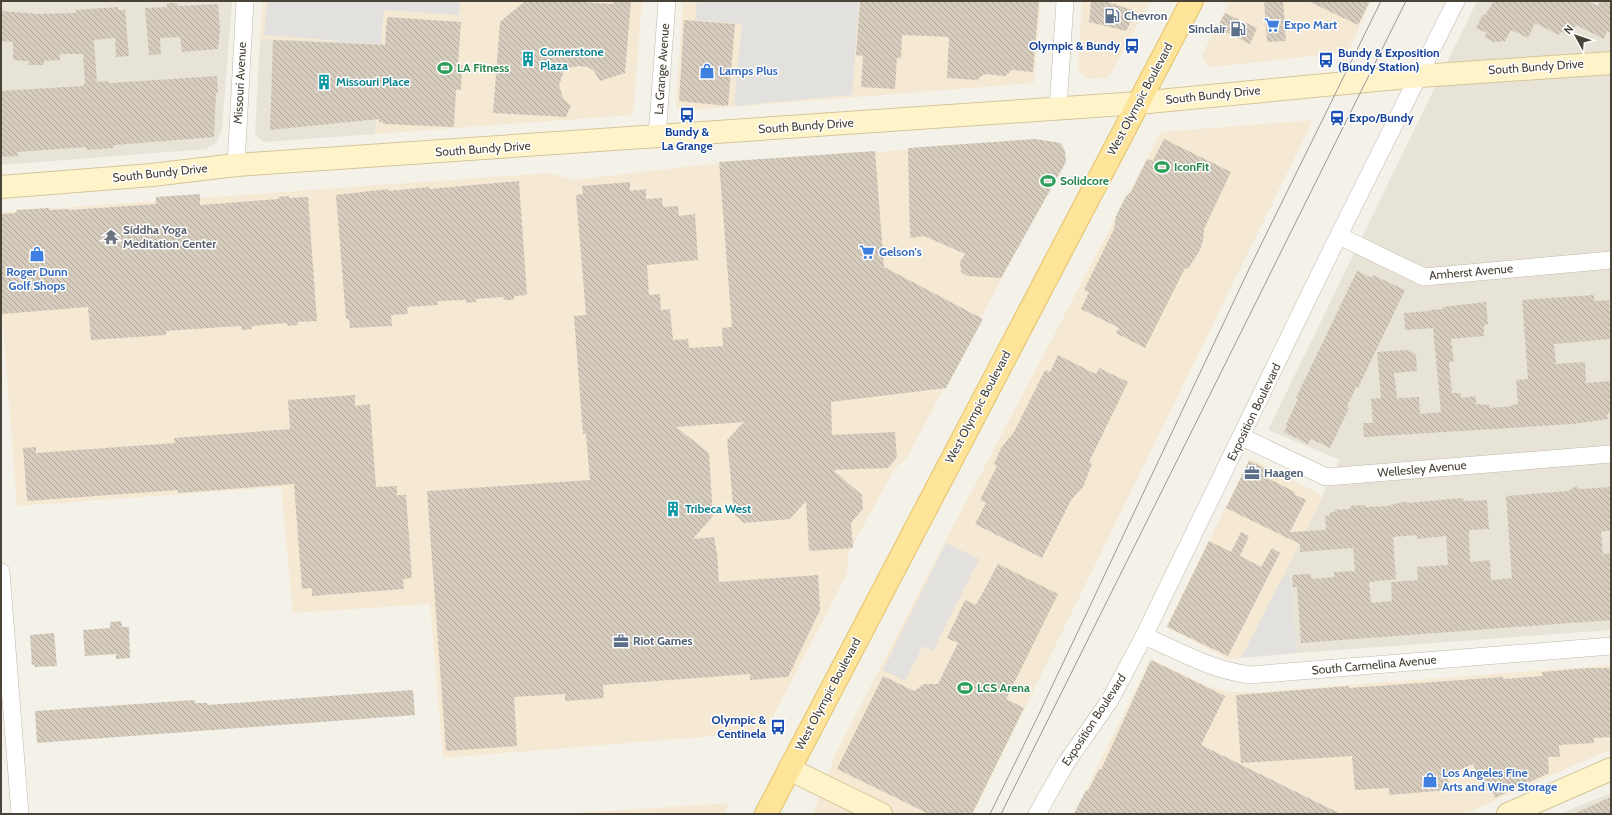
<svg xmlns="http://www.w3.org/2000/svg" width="1612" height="815" font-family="Cabin,sans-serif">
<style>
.residential{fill:#e8e3d7}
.commercial{fill:#f6e9d4}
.parking{fill:#e3e1dd}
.building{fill:url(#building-back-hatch);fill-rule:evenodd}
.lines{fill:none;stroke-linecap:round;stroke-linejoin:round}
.street-casing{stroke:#c0b9ab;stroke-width:18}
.secondary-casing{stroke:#d4c699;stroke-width:24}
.primary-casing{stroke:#e3c268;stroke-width:24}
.street{stroke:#fff;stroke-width:17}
.secondary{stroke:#fef3c9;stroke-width:22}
.primary{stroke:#fde499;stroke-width:22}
.tram{stroke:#989898;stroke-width:1}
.labels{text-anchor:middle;stroke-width:3;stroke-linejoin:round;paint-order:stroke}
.service-label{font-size:12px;font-weight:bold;fill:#4e5e75;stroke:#fff;text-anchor:start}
.shop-label{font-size:12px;font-weight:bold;fill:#366cbe;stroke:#fff;text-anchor:start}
.transit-label{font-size:12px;font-weight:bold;fill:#164399;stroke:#fff;text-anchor:end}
.culture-label{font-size:12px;font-weight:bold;fill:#0d838f;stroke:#fff;text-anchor:start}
.street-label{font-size:12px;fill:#484237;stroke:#fff}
.leisure-label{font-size:12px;font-weight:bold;fill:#27864d;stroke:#fff;text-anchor:start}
.worship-label{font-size:12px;font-weight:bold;fill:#5b616d;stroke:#fff;text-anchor:start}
</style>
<defs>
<pattern id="building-back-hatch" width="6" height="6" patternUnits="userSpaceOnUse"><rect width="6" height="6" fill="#d6cdbe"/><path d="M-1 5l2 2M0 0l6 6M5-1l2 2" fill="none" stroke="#b0a89b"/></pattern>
</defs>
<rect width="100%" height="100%" fill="#f4f1e9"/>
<g class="residential">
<path d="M1 1H232L222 129 217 142 206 149 1 165Z"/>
<path d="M1477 1H1611V630L1297 653 1290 576H1283L1340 460 1268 430Z"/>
<path d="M260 39 383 42 375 134 264 142 255 135Z"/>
<path d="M1611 793V814H1560Z"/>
</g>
<g class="commercial">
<path d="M263 1H642L633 115 375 134 383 42 260 39Z"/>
<path d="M683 1H1041L1034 83 681 111 677 108 676 101Z"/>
<path d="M1082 1H1151L1110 75 1106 78 1087 79 1078 70Z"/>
<path d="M1230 1H1371L1348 52 1213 67 1208 66 1204 61 1202 55Z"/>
<path d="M1313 120 973 814H813L835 755 948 536 1161 132Z"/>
<path d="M1038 140 1064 161 921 431 906 459 895 468 848 554 847 574 765 732 443 758 430 604 293 613 281 487 17 506 1 299V212L550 173 573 180 701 165Z"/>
<path d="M1250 458 1323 496 1283 576H1290L1297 653 1228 659 1166 627Z"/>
<path d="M1151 659 1208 686 1229 692H1258L1611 665V749L1465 814H1074Z"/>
<path d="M729 803 724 814H561Z"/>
</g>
<g class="parking">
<path d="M267 1H460L459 15 384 10 381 44 264 35Z"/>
<path d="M697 1H859L852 95 734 106 742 24 695 20Z"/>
<path d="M946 543 979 559 933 651 923 646 905 681 883 670Z"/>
<path d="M1283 576H1290L1297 653 1241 658Z"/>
</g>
<g class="building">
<path d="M525 1H569L613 4 614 1H631L625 73 600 81 594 71 588 67 579 66 565 68 559 85 563 98 571 106 566 117 493 113 500 22Z"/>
<path d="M860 1H1039L1033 72 1012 70 1005 76 984 74 977 80 947 78 949 37 902 35 901 58H897L895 89 861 87 863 56 856 55Z"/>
<path d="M1091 1H1104L1136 11 1126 31 1089 22Z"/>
<path d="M1264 1H1283L1286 41 1267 42Z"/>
<path d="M1308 1H1370L1358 25Z"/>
<path d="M1494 1H1588L1598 6 1600 1H1611V33L1607 31 1604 39 1576 25 1571 34 1561 32 1559 35 1535 23 1528 38 1511 30 1505 41 1494 42 1484 37 1487 33 1476 28 1483 14 1485 15Z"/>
<path d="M167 3H177L178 6 218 4 220 30 218 49 182 52 180 37 160 38 161 54 149 55 145 8 167 7Z"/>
<path d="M118 7V10H125L129 56 116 57 115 38 94 40 97 82 108 81 110 83 217 76 218 93H216L214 137 115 145 113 148 87 150 86 147 17 152 18 156 1 157V91L82 86 85 83 83 54H60V60L44 61V65H28L29 61 13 60V42L1 41V11L38 14 76 13V10Z"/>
<path d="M1225 13 1257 28 1250 44 1217 28Z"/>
<path d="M387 17 461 22 458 65H462L461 90H456L454 127 383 124V122H379V119L270 130 273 40 385 45Z"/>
<path d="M684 20 735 24 728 106 679 101Z"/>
<path d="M1035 139 1061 143 1065 151 1066 162 1001 278 967 276 961 272 960 262 965 254 924 236 910 238 908 148Z"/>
<path d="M1164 139 1231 172 1204 229 1203 241 1200 250 1188 269 1185 268 1145 348 1116 333 1119 328 1081 309 1089 292 1084 290 1114 229 1116 216 1126 196 1131 192 1147 159 1153 161Z"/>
<path d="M875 151 884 267 983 319 946 388 831 402 832 435 895 432 897 457 888 468 833 470 862 495 863 509 851 523 853 548 809 551 806 501 790 519 744 523 734 514 727 440 744 422 676 427 709 453 713 516 693 539 714 537 717 553 719 582 818 575 820 610 788 677 750 680V674L603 685 604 698 594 699 565 701V694L514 697 517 746 446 751 427 491 590 480 586 434H583L574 316 586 315 576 195 583 194 582 186 630 182V191L646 189V199L662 198 663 207 678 206 679 216 695 214 698 260 647 265 649 295 660 294 661 310 670 309 673 340 688 339 689 348 723 346 722 328 732 327 719 162Z"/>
<path d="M519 181 527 295 514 296V300H504L503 297 476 299V302L466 303V300L438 301V305L407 307 408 314 391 315 392 326 350 328 349 319H346L336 195 388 189V191L429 187V189Z"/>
<path d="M200 194V205L278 199V197L289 196V198L308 197 317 321 298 322V325L288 326 287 323 252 326V329L242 330 241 326 223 327 166 331V335L91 340 88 307 2 314 1 214 16 213V210L49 208V210L69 209 70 210 156 204V197Z"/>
<path d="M1357 271 1372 278 1373 275 1405 290 1358 388 1356 387 1347 407 1349 408 1330 448 1311 439 1308 444 1284 432 1287 426 1286 425 1298 399 1296 398Z"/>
<path d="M1594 295V300L1597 301 1609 300 1611 339 1554 344 1556 364 1585 362 1586 383 1611 381V413L1607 414 1608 419 1573 424 1364 437 1363 423H1373L1371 399 1381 398 1377 352 1407 350 1416 354 1417 371 1394 373 1397 398 1419 397 1420 414 1441 412 1433 328 1405 330 1404 313 1430 311V310L1443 309V307L1486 302 1488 324 1484 326V336L1451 339 1454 361 1449 362 1452 393H1461V398L1476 396V404L1490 405V408L1512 406 1511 405 1518 404 1516 380 1528 379 1522 300Z"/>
<path d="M1058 355 1096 374 1099 368 1128 382 1089 462 1092 464 1083 487 1071 500 1042 558 975 524 986 503 980 500 997 466 994 464 1001 448 1014 432 1045 370 1050 372Z"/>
<path d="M355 395V406L370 404 376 487 397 486V495H406L412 578 403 579 404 589 312 596V588L302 589 294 484 178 493V490L27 501 23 448 36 447V453L175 443 174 438 290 429 288 400Z"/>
<path d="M1249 461 1269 470 1265 477 1295 492 1294 494 1306 500 1290 532 1326 530 1325 516 1330 515V512H1335L1334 510 1350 509V506L1365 505V507L1387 506 1407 501V503L1463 498 1464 501 1487 500 1489 529 1469 530 1470 562 1490 560 1491 580 1512 578 1506 496 1568 491 1576 486 1579 489 1610 487 1611 530 1601 532 1603 554 1611 553V620L1301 643 1297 587H1293L1292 575 1311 574V579L1334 577V572L1355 571 1353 548 1300 552V544L1226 508ZM1417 535V539L1446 536 1448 565 1417 567 1418 580 1391 582 1392 601 1371 603 1369 582 1396 579 1393 537Z"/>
<path d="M1241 532 1249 536 1240 556 1261 567 1272 548 1280 553 1228 656 1167 627 1209 541 1231 552Z"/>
<path d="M998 564 1058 594 1006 699 1024 708 972 814H929L837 769 883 676 914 691 924 684H938L958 643 947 638 965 600 976 605Z"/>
<path d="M121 621 122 627H129L130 658 116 659V654L85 656 83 630 110 628V622Z"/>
<path d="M54 633 57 666 35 667 34 664 32 665 30 635Z"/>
<path d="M1151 660 1225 696 1201 745 1341 814H1074L1086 790 1088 791 1099 769 1101 770Z"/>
<path d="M1589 668H1611V737L1594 738V743L1559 745 1560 757H1548L1549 773 1495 798 1491 788 1484 791 1473 764 1448 775 1449 790 1389 795V788L1355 790 1352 756 1241 763 1236 695 1349 686V688L1503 677 1504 679 1543 676 1542 672Z"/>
<path d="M413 690 415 715 37 743 35 711 195 700V703H207V705Z"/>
<path d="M1611 797V814H1573Z"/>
</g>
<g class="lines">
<g class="street-casing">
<g id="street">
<path d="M1058 108 1065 1"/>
<path d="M657 137 667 1"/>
<path d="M236 165 245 1"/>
<path d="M1339 236 1424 277 1611 260"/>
<path d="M1242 437 1326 477 1611 454"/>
<path d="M1 572 20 814"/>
<path d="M1144 636C1182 652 1208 669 1250 675L1611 646"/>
<path d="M1037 814 1066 763 1110 700 1144 636 1325 263 1456 1"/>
</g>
</g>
<g class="secondary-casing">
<g id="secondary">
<path d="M1 187 152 175 236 165 1138 103 1419 76 1611 63"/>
<path d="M789 769 881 814"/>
<path d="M1508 814 1611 769"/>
</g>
</g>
<g class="primary-casing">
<path id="primary" d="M766 814 1192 1"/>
</g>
<use href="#street" class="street"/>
<use href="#secondary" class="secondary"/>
<use href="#primary" class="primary"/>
<g class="tram">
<path d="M990 814 1038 716 1250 267 1381 1"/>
<path d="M1001 814 1406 1"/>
</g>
</g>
<defs>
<g id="fuel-bare" transform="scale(1.2)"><path d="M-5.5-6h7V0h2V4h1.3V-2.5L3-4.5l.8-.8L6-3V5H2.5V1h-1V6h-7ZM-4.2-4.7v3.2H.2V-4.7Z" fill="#5c6f8a" stroke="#fff" stroke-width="2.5" paint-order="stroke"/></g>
<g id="supermarket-bare" transform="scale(1.2)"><path d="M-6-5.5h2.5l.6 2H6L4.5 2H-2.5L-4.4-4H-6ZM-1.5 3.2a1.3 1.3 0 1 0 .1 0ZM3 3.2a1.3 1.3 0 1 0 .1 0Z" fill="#3f7fe0" stroke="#fff" stroke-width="2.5" paint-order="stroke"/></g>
<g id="bus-bare" transform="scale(1.2)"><path d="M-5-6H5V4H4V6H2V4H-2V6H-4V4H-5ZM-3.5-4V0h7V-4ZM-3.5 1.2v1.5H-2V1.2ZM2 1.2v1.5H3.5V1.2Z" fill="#1a4fb4" stroke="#fff" stroke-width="2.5" paint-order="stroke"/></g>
<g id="building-bare" transform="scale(1.2)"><path d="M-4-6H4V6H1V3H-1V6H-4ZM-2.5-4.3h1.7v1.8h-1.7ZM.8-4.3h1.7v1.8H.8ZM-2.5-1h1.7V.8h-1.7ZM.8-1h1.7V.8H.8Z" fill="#0f9aa8" stroke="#fff" stroke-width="2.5" paint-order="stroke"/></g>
<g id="stadium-bare" transform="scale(1.2)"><path d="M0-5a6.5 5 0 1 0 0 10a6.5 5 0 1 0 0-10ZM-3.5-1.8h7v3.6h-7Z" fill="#2e9e5b" stroke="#fff" stroke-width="2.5" paint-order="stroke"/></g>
<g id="shop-bare" transform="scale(1.2)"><path d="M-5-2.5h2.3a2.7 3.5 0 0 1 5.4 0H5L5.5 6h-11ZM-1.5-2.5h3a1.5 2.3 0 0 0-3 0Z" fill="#3f7fe0" stroke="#fff" stroke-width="2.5" paint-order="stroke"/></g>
<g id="station-bare" transform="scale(1.2)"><path d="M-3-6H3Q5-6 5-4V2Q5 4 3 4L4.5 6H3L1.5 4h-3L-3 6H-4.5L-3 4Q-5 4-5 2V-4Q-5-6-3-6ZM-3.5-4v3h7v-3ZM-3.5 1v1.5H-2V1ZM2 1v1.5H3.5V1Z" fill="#1a4fb4" stroke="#fff" stroke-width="2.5" paint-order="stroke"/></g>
<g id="temple-bare" transform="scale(1.2)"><path d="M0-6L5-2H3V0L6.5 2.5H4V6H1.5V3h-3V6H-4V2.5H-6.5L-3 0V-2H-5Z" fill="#6b7280" stroke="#fff" stroke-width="2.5" paint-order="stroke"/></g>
<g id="office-bare" transform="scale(1.2)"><path d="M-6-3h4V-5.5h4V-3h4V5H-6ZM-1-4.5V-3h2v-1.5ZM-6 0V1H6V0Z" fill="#5c6f8a" stroke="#fff" stroke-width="2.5" paint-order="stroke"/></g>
</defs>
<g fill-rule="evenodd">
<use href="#fuel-bare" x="1112" y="16"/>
<use href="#supermarket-bare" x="1272" y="25"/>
<use href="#fuel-bare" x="1238" y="29"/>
<use href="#bus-bare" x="1132" y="46"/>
<use href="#building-bare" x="528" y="59"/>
<use href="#bus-bare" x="1326" y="60"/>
<use href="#stadium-bare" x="445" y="68"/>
<use href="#shop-bare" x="707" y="71"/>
<use href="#building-bare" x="324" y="82"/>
<use href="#bus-bare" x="687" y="115"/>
<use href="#station-bare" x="1337" y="118"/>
<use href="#stadium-bare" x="1162" y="167"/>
<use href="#stadium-bare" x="1048" y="181"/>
<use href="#temple-bare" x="111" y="237"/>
<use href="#supermarket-bare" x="867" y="252"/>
<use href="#shop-bare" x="37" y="254"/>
<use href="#office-bare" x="1252" y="473"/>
<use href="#building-bare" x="673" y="509"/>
<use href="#office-bare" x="621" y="641"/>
<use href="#stadium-bare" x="965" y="688"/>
<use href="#bus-bare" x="778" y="727"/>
<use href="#shop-bare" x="1430" y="780"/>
</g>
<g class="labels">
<g class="service-label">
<text x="1124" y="20">Chevron</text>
<text x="1226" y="33" text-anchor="end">Sinclair</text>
<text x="1264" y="477">Haagen</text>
<text x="633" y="645">Riot Games</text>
</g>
<g class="shop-label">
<text x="1284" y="29">Expo Mart</text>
<text x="719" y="75">Lamps Plus</text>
<text x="879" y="256">Gelson's</text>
<text x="37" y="276" text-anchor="middle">Roger Dunn<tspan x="37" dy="14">Golf Shops</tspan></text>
<text x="1442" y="777">Los Angeles Fine<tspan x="1442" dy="14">Arts and Wine Storage</tspan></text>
</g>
<g class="transit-label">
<text x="1120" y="50">Olympic &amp; Bundy</text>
<text x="1338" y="57" text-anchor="start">Bundy &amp; Exposition<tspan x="1338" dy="14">(Bundy Station)</tspan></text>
<text x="1349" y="122" text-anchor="start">Expo/Bundy</text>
<text x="687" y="136" text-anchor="middle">Bundy &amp;<tspan x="687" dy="14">La Grange</tspan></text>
<text x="766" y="724">Olympic &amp;<tspan x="766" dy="14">Centinela</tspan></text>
</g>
<g class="culture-label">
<text x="540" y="56">Cornerstone<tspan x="540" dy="14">Plaza</tspan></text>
<text x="336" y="86">Missouri Place</text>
<text x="685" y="513">Tribeca West</text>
</g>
<g class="street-label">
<text transform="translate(1536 67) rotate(-4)" y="4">South Bundy Drive</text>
<text transform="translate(662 69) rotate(-86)" y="4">La Grange Avenue</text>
<text transform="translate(240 83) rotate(-87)" y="4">Missouri Avenue</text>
<text transform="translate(1213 95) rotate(-6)" y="4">South Bundy Drive</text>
<text transform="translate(1140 99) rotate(-62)" y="4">West Olympic Boulevard</text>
<text transform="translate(806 126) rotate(-4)" y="4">South Bundy Drive</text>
<text transform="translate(483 149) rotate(-4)" y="4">South Bundy Drive</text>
<text transform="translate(160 173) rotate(-6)" y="4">South Bundy Drive</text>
<text transform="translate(1471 272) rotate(-5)" y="4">Amherst Avenue</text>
<text transform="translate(978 407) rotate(-62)" y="4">West Olympic Boulevard</text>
<text transform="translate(1254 412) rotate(-64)" y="4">Exposition Boulevard</text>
<text transform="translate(1422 469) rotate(-5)" y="4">Wellesley Avenue</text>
<text transform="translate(1374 665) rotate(-5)" y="4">South Carmelina Avenue</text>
<text transform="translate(828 694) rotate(-62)" y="4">West Olympic Boulevard</text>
<text transform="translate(1094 720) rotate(-57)" y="4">Exposition Boulevard</text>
</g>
<g class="leisure-label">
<text x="457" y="72">LA Fitness</text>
<text x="1174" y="171">IconFit</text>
<text x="1060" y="185">Solidcore</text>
<text x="977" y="692">LCS Arena</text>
</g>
<g class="worship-label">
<text x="123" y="234">Siddha Yoga<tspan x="123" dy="14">Meditation Center</tspan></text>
</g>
</g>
<rect width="1612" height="815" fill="none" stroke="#484237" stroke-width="4"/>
<g transform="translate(1576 36) rotate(310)" stroke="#ffffff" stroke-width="3" paint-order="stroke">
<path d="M0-3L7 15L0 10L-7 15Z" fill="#484237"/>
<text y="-6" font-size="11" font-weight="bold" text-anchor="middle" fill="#484237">N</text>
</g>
</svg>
